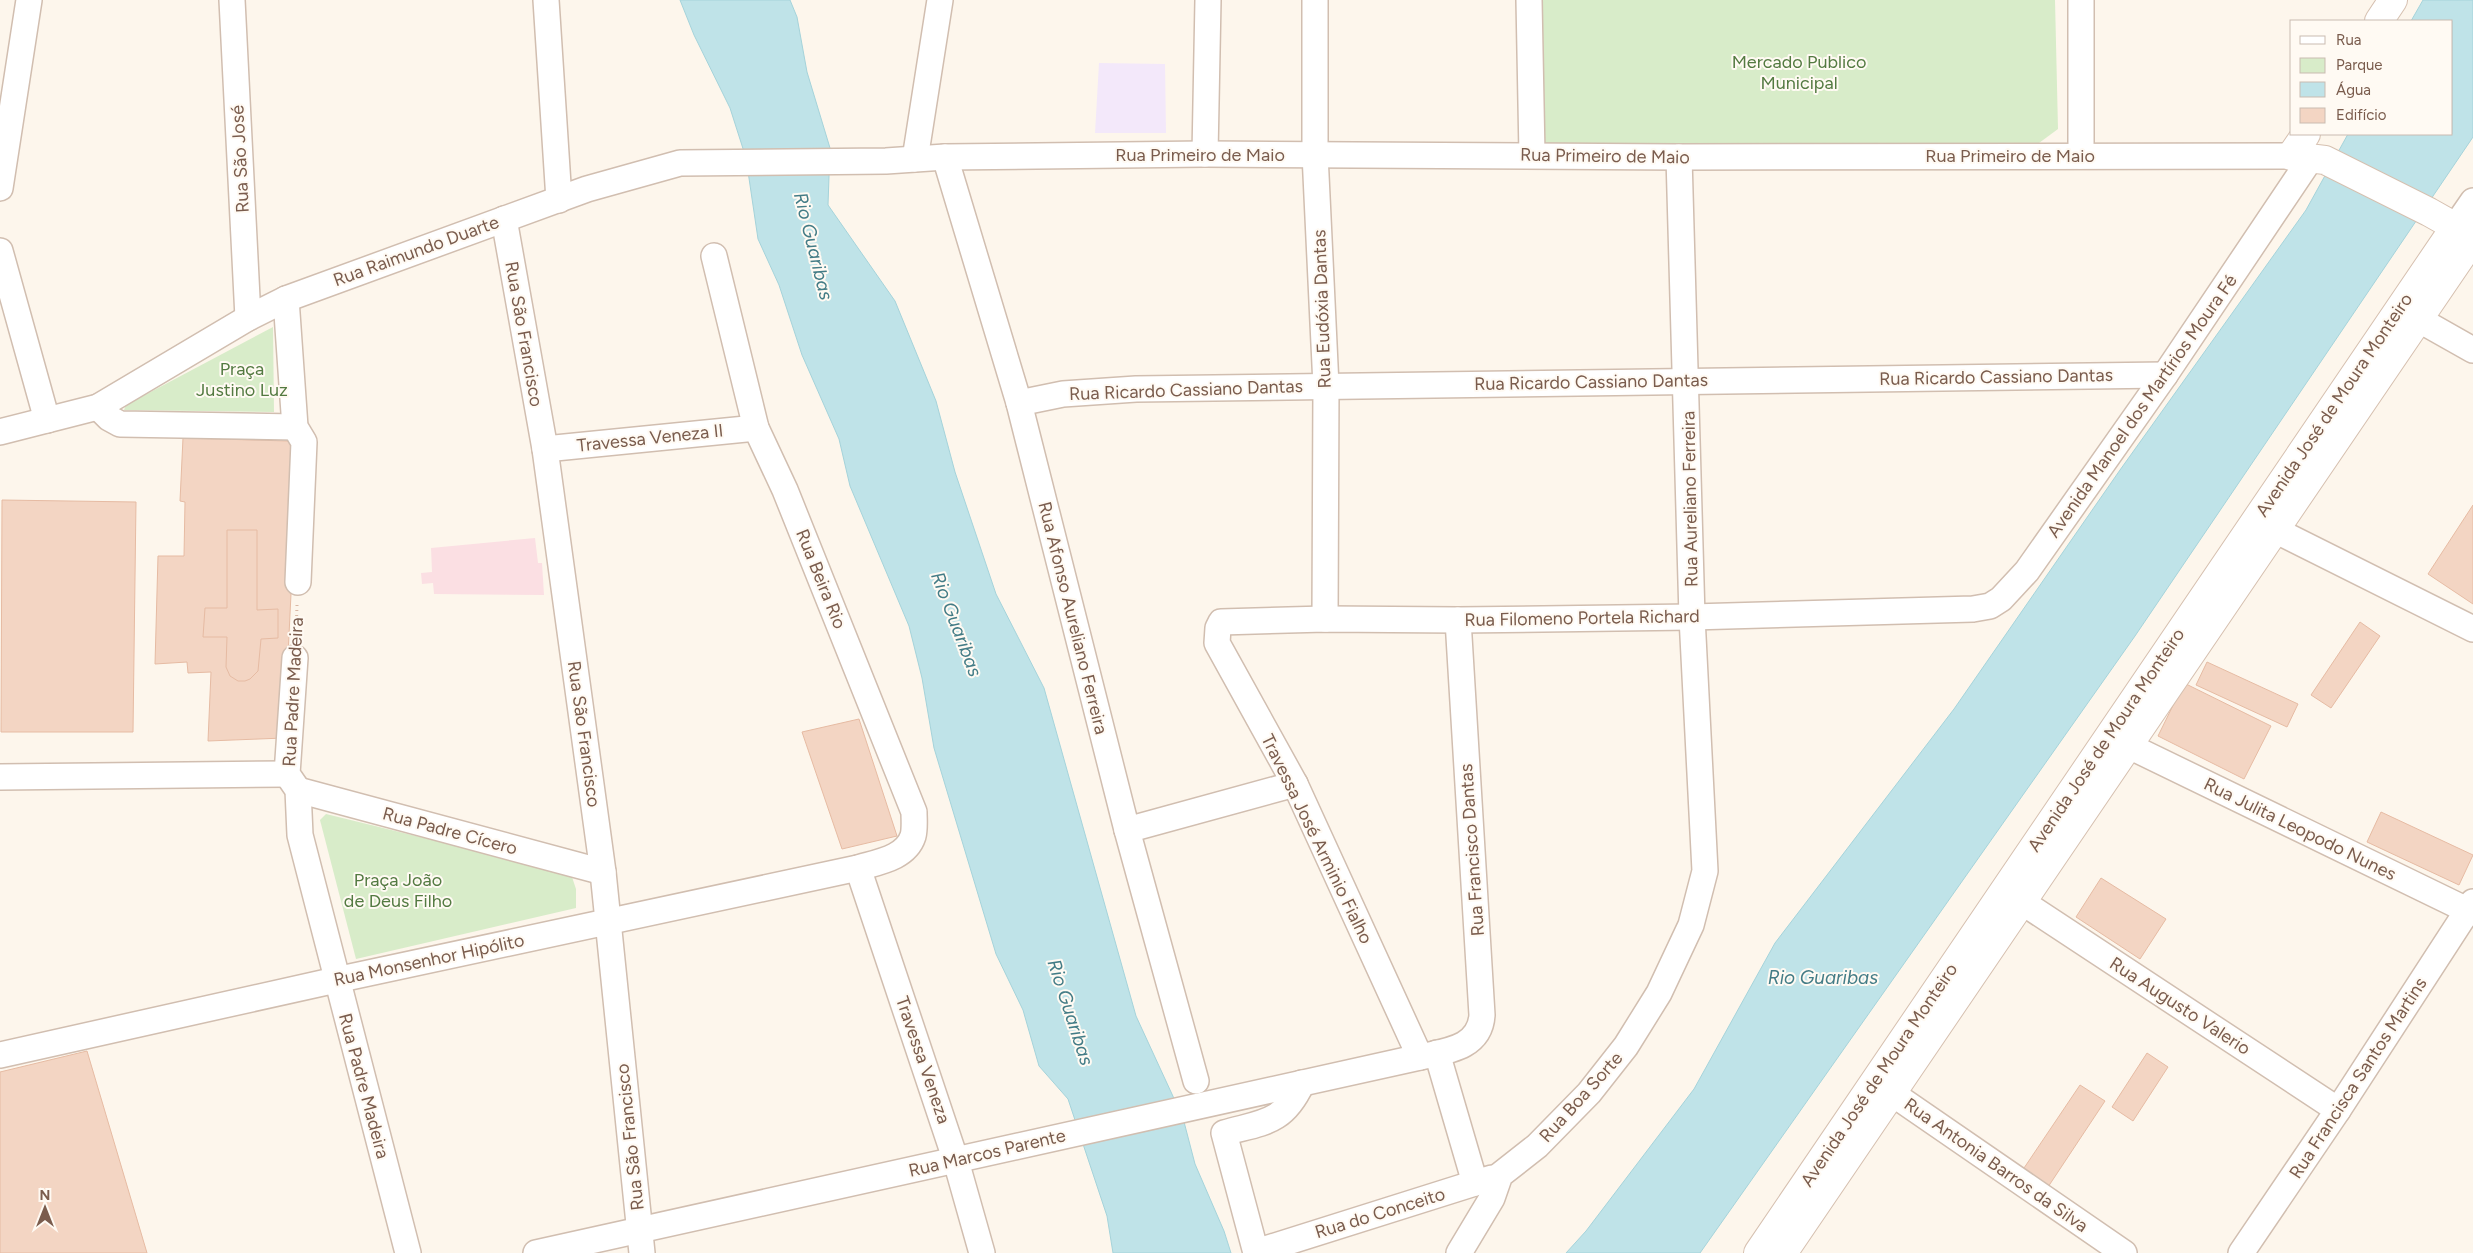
<svg xmlns="http://www.w3.org/2000/svg" width="2473" height="1253" font-family="Figtree,sans-serif">
<style>
.education{fill:#f3e8fa}
.medical{fill:#fbdfe3}
.green{fill:#d8ecc9}
.water{fill:#bfe3e8;stroke:#a5d3da}
.building{fill:#f3d5c3;stroke:#e6bba3}
.lines{fill:none;stroke-linecap:round;stroke-linejoin:round}
.street-casing{stroke:#d1beb0;stroke-width:28}
.secondary-casing{stroke:#d6c0b0;stroke-width:30}
.path{stroke:#d9b8a5;stroke-width:3;stroke-dasharray:1 4;stroke-linecap:butt}
.street{stroke:#fff;stroke-width:25}
.secondary{stroke:#fff;stroke-width:28}
.labels{text-anchor:middle;stroke-width:4;stroke-linejoin:round;paint-order:stroke}
.park-label{font-size:18px;fill:#537a41;stroke:#fffaf3}
.street-label{font-size:18px;fill:#7a5c4d;stroke:#fffaf3}
.water-label{font-size:19px;font-style:italic;fill:#437c86;stroke:#fffaf3}
</style>
<rect width="100%" height="100%" fill="#fdf6ec"/>
<path class="education" d="M1099 63 1165 64 1166 133H1095Z"/>
<path class="medical" d="M535 538 538 563H542L544 595 434 594 433 583 422 584 421 573 432 572 431 548Z"/>
<g class="green">
<path d="M1539 0H2055L2058 129 2039 143 1542 145Z"/>
<path d="M273 327 274 412 124 410 126 405Z"/>
<path d="M326 814 571 874 576 889V908L356 959 320 820Z"/>
</g>
<g class="water">
<path d="M680 0H790L797 17 807 72 830 148 828 205 895 301 936 401 955 472 996 594 1044 688 1136 1016 1183 1118 1195 1164 1224 1231 1231 1253H1113L1107 1216 1068 1099 1039 1066 1023 1010 996 954 934 748 922 678 909 626 850 486 839 439 802 355 779 285 758 239 746 158 730 108 694 35Z"/>
<path d="M2423 0H2473V137L2135 636 1700 1253H1566L1586 1231 1694 1089 1775 943 1954 709 2120 470 2306 210 2348 134H2452V21H2411Z"/>
</g>
<g class="building">
<path d="M183 438 288 441 298 450 284 738 208 741 211 672 188 673 187 662 155 664 158 556H184L185 502 180 501Z"/>
<path d="M2 500 136 502 133 732H1Z"/>
<path d="M2473 505V604L2428 574Z"/>
<path d="M227 530H257V610L278 609V638L261 639 258 671 250 679 245 681H238L230 676 226 667 227 637H203L205 608H227Z"/>
<path d="M2360 622 2380 636 2331 708 2311 695Z"/>
<path d="M2207 662 2298 704 2287 727 2196 685Z"/>
<path d="M2184 683 2271 726 2244 779 2158 736Z"/>
<path d="M859 719 897 836 842 849 802 732Z"/>
<path d="M2381 812 2473 855 2459 885 2367 842Z"/>
<path d="M2101 878 2166 919 2140 959 2076 917Z"/>
<path d="M87 1051 147 1253H0V1072Z"/>
<path d="M2147 1053 2168 1067 2133 1121 2112 1107Z"/>
<path d="M2080 1085 2105 1101 2048 1187 2022 1171Z"/>
</g>
<g class="lines">
<g class="street-casing">
<g id="street">
<path d="M232 0 248 318"/>
<path d="M546 0 559 200"/>
<path d="M1315 0V154L1326 386 1325 619"/>
<path d="M1529 0 1532 155"/>
<path d="M2081 0V156"/>
<path d="M1205 154 1208 0"/>
<path d="M945 157 1019 403 1127 830 1196 1081"/>
<path d="M915 159 940 0"/>
<path d="M0 188 29 0"/>
<path d="M504 219 545 449 603 872 642 1253"/>
<path d="M2455 227 2473 201"/>
<path d="M0 251 47 420"/>
<path d="M286 299 295 427 304 442 298 582"/>
<path d="M2418 319 2473 350"/>
<path d="M1019 403 1063 394 1136 389 2165 375"/>
<path d="M98 407 109 418 120 424 295 427"/>
<path d="M0 432 98 407 248 318 286 299 587 189 680 163 886 161 945 157 1205 154 1679 157 2291 156"/>
<path d="M545 449 756 428"/>
<path d="M2275 530 2473 629"/>
<path d="M295 658 287 774 298 790 300 835 408 1253"/>
<path d="M2127 745 2473 913"/>
<path d="M0 777 287 774"/>
<path d="M298 790 603 872"/>
<path d="M1127 830 1295 784"/>
<path d="M858 868 956 1161 982 1253"/>
<path d="M2022 902 2338 1110"/>
<path d="M1437 1053 1475 1183 1492 1178"/>
<path d="M0 1055 336 980 858 868C878 862 906 858 913 836 915 829 914 819 914 812L785 490 756 428 714 256"/>
<path d="M1420 1057 1295 784 1217 643 1218 628 1221 622 1325 619 1458 620 1692 617 1973 609 1990 606 2001 599 2027 571 2165 375 2311 158"/>
<path d="M1893 1094 2124 1253"/>
<path d="M1256 1252 1475 1183"/>
<path d="M536 1253 1420 1057C1447 1051 1480 1048 1482 1015L1458 620"/>
<path d="M1256 1253 1224 1133C1263 1122 1283 1124 1302 1083"/>
<path d="M1459 1253 1492 1198 1500 1175 1537 1146 1589 1093 1626 1046 1659 993 1691 925 1705 871 1692 617 1679 157"/>
<path d="M2241 1253 2338 1110 2473 902"/>
</g>
</g>
<g class="secondary-casing">
<g id="secondary">
<path d="M2379 21 2393 0"/>
<path d="M2306 134 2291 156 2325 160 2429 212 2470 235"/>
<path d="M1758 1253 2455 227"/>
<path d="M1783 1253 2473 239"/>
</g>
</g>
<path class="path" d="M296 636 297 605"/>
<use href="#street" class="street"/>
<use href="#secondary" class="secondary"/>
</g>
<g class="labels">
<g class="park-label">
<text x="1799" y="68">Mercado Publico<tspan x="1799" dy="21">Municipal</tspan></text>
<text x="242" y="375">Praça<tspan x="242" dy="21">Justino Luz</tspan></text>
<text x="398" y="886">Praça João<tspan x="398" dy="21">de Deus Filho</tspan></text>
</g>
<g class="street-label">
<text x="1200" y="161">Rua Primeiro de Maio</text>
<text transform="translate(1605 156) rotate(1)" y="6">Rua Primeiro de Maio</text>
<text x="2010" y="162">Rua Primeiro de Maio</text>
<text transform="translate(240 159) rotate(-93)" y="6">Rua São José</text>
<text transform="translate(416 251) rotate(-20)" y="6">Rua Raimundo Duarte</text>
<text transform="translate(1322 309) rotate(-92)" y="6">Rua Eudóxia Dantas</text>
<text transform="translate(524 334) rotate(80)" y="6">Rua São Francisco</text>
<text transform="translate(1996 377) rotate(-1)" y="6">Rua Ricardo Cassiano Dantas</text>
<text transform="translate(1591 382) rotate(-1)" y="6">Rua Ricardo Cassiano Dantas</text>
<text transform="translate(1186 390) rotate(-2)" y="6">Rua Ricardo Cassiano Dantas</text>
<text transform="translate(2334 405) rotate(-56)" y="6">Avenida José de Moura Monteiro</text>
<text transform="translate(2142 406) rotate(-55)" y="6">Avenida Manoel dos Martírios Moura Fé</text>
<text transform="translate(650 438) rotate(-6)" y="6">Travessa Veneza II</text>
<text transform="translate(1690 499) rotate(-91)" y="6">Rua Aureliano Ferreira</text>
<text transform="translate(821 579) rotate(68)" y="6">Rua Beira Rio</text>
<text transform="translate(1073 618) rotate(76)" y="6">Rua Afonso Aureliano Ferreira</text>
<text transform="translate(1582 618) rotate(-1)" y="6">Rua Filomeno Portela Richard</text>
<text transform="translate(293 692) rotate(-87)" y="6">Rua Padre Madeira</text>
<text transform="translate(584 734) rotate(82)" y="6">Rua São Francisco</text>
<text transform="translate(2106 740) rotate(-56)" y="6">Avenida José de Moura Monteiro</text>
<text transform="translate(2300 829) rotate(26)" y="6">Rua Julita Leopodo Nunes</text>
<text transform="translate(450 831) rotate(15)" y="6">Rua Padre Cícero</text>
<text transform="translate(1317 839) rotate(64)" y="6">Travessa José Arminio Fialho</text>
<text transform="translate(1472 850) rotate(-94)" y="6">Rua Francisco Dantas</text>
<text transform="translate(429 960) rotate(-12)" y="6">Rua Monsenhor Hipólito</text>
<text transform="translate(2180 1006) rotate(33)" y="6">Rua Augusto Valerio</text>
<text transform="translate(923 1060) rotate(71)" y="6">Travessa Veneza</text>
<text transform="translate(1879 1075) rotate(-56)" y="6">Avenida José de Moura Monteiro</text>
<text transform="translate(2358 1078) rotate(-57)" y="6">Rua Francisca Santos Martins</text>
<text transform="translate(364 1086) rotate(75)" y="6">Rua Padre Madeira</text>
<text transform="translate(1581 1097) rotate(-48)" y="6">Rua Boa Sorte</text>
<text transform="translate(630 1137) rotate(-96)" y="6">Rua São Francisco</text>
<text transform="translate(987 1153) rotate(-13)" y="6">Rua Marcos Parente</text>
<text transform="translate(1996 1165) rotate(35)" y="6">Rua Antonia Barros da Silva</text>
<text transform="translate(1380 1213) rotate(-17)" y="6">Rua do Conceito</text>
</g>
<g class="water-label">
<text transform="translate(814 246) rotate(76)" y="7">Rio Guaribas</text>
<text transform="translate(957 624) rotate(69)" y="7">Rio Guaribas</text>
<text x="1823" y="984">Rio Guaribas</text>
<text transform="translate(1071 1012) rotate(72)" y="7">Rio Guaribas</text>
</g>
</g>
<rect x="2290" y="20" width="162" height="115" fill="#fffaf3" stroke="#cabbb1"/>
<rect x="2300" y="36" width="25" height="8" fill="#ffffff" stroke="#cabbb1"/>
<text x="2336" y="45" font-size="15" fill="#7a5c4d">Rua</text>
<rect x="2300" y="58" width="25" height="15" fill="#d8ecc9" stroke="#cabbb1"/>
<text x="2336" y="70" font-size="15" fill="#7a5c4d">Parque</text>
<rect x="2300" y="82" width="25" height="15" fill="#bfe3e8" stroke="#cabbb1"/>
<text x="2336" y="95" font-size="15" fill="#7a5c4d">Água</text>
<rect x="2300" y="108" width="25" height="15" fill="#f3d5c3" stroke="#cabbb1"/>
<text x="2336" y="120" font-size="15" fill="#7a5c4d">Edifício</text>
<g transform="translate(45 1208)" stroke="#fffaf3" stroke-width="4" paint-order="stroke">
<path d="M0-4L9 19L0 12L-9 19Z" fill="#7a5c4d"/>
<text y="-8" font-size="14" font-weight="bold" text-anchor="middle" fill="#7a5c4d">N</text>
</g>
</svg>
